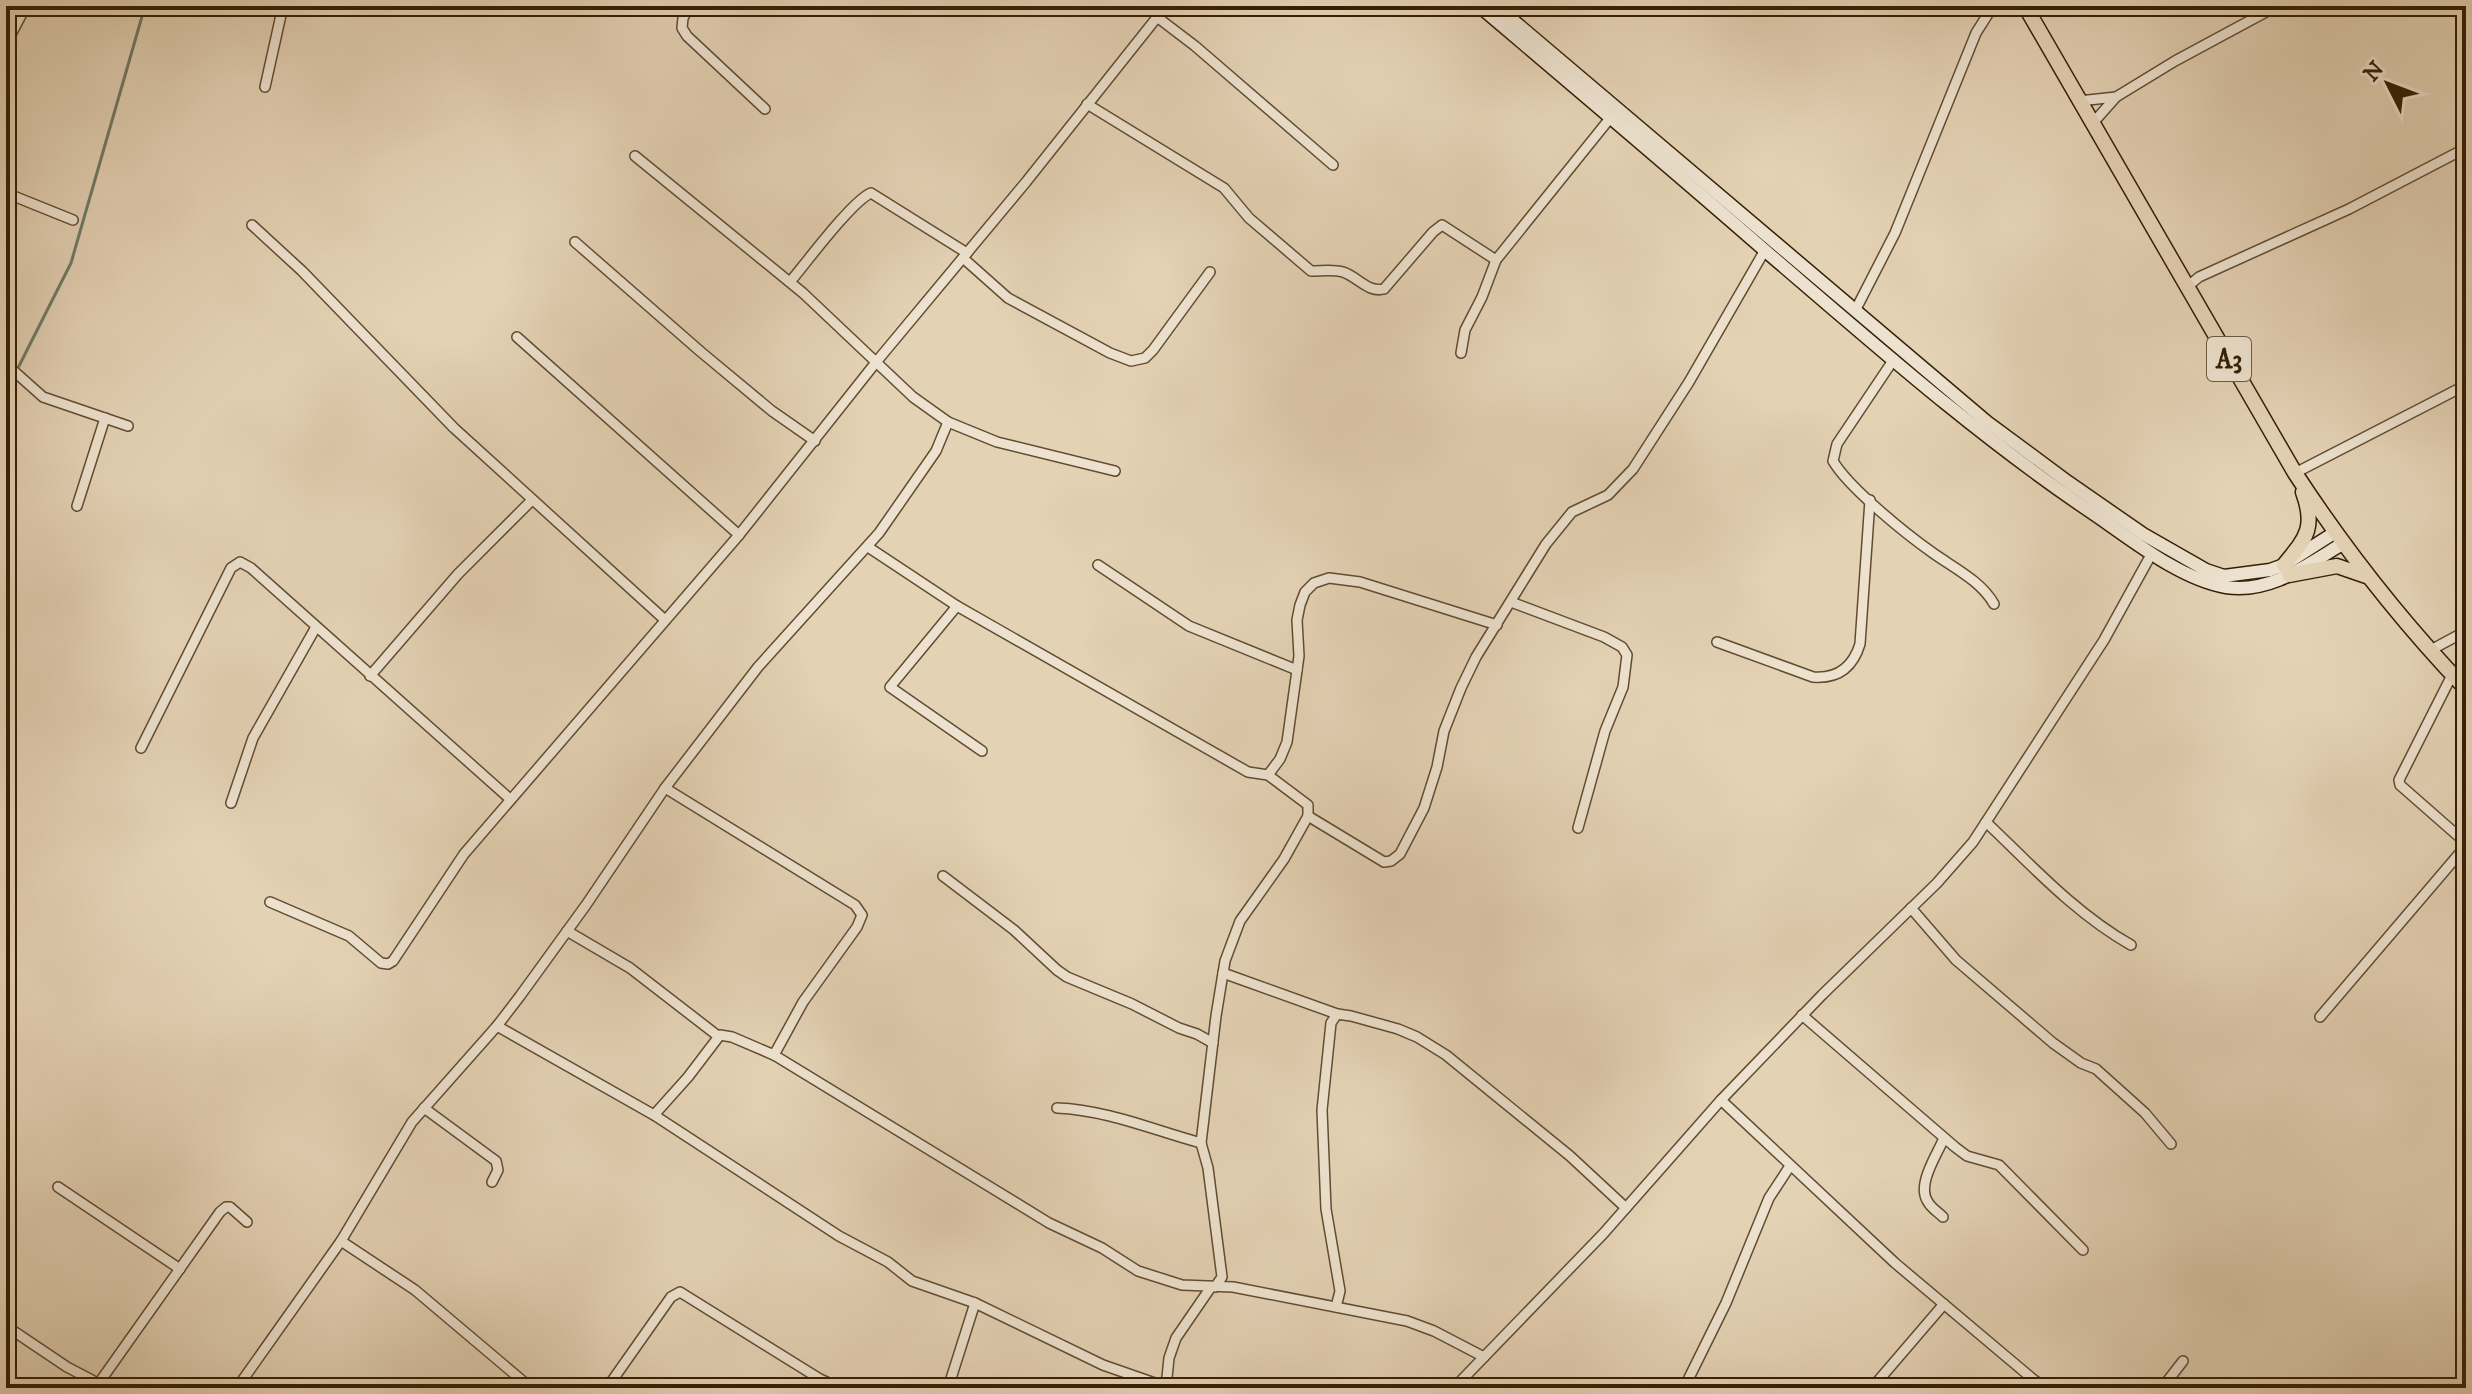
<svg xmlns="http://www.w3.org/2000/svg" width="2472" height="1394" font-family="'IM FELL DW Pica',serif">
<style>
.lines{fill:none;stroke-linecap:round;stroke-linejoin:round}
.stream{stroke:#6f7b68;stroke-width:3}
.minor-casing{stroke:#624c30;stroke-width:12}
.secondary-casing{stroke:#361f03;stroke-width:15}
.trunk-casing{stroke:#361f03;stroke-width:17}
.minor{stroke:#ede2cf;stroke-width:9}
.secondary{stroke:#ede2cf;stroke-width:12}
.trunk{stroke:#e4d2b5;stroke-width:14}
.labels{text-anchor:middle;stroke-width:8;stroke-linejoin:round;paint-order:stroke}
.shield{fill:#ede2cf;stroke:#6d5a40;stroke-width:2}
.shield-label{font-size:26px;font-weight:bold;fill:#361f03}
</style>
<rect width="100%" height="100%" fill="#e4d2b5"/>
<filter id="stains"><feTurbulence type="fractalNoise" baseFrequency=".0025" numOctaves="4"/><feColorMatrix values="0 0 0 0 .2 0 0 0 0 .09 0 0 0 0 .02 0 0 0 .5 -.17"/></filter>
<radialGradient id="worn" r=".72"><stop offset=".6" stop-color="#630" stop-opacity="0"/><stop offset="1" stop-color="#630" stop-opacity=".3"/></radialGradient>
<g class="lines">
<g class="stream">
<path d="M19 366 71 263 145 6"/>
<path d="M6 393 13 379"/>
</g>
<g class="minor-casing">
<g id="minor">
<path d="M690 6 683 18 682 28 687 36 765 109"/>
<path d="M1157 17 1195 46 1333 165"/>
<path d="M6 44 26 6"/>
<path d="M265 87 283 6"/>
<path d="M2079 101 2116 97"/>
<path d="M1087 104 1224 188 1249 218 1311 271C1322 271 1333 269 1343 272 1358 277 1368 293 1384 289L1433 232 1442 225 1496 260"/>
<path d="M2092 124 2116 97 2175 61 2277 6"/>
<path d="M6 193 73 220"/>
<path d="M252 225 302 271 454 428 665 620"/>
<path d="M575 242 701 352 772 411 815 441"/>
<path d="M963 258 1008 298 1110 353 1131 361 1145 358 1153 350 1210 272"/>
<path d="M790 282C806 263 852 201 871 193L967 253"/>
<path d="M2187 287 2199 277 2349 209 2466 148"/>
<path d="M1855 311 1895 233 1976 33 1993 6"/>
<path d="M517 337 739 535"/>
<path d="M1461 353 1465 330 1482 297 1496 260 1611 117"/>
<path d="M1894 359 1837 444 1833 461C1849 488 1906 534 1933 553 1954 568 1981 581 1994 604"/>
<path d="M6 364 43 397 128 426"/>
<path d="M948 422 997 442 1115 471"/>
<path d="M2295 473 2466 385"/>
<path d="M77 506 105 418"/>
<path d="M868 547 957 606 1248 772 1268 775 1308 805V816L1284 859 1240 921 1225 961 1216 1016 1201 1143 1208 1168 1222 1277 1215 1287"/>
<path d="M1098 565 1189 626 1297 670"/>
<path d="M1511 602 1604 637 1622 647 1627 655 1623 687 1605 731 1578 828"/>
<path d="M957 606 890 687 982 751"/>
<path d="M1717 642 1813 677C1838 679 1853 667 1860 644L1870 500"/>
<path d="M2429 651 2466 631"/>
<path d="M370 676 458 574 532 500"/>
<path d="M141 748 231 568 240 562 251 568 510 799"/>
<path d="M1268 775 1280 759 1287 742 1299 656 1297 620 1300 605 1305 592 1314 583 1329 578 1360 582 1497 625"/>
<path d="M231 803 253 738 316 627"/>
<path d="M1308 816 1384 862 1391 861 1400 854 1424 808 1437 767 1444 731 1461 688 1476 657 1528 573 1546 544 1572 512 1608 495 1633 469 1689 382 1765 250"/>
<path d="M1986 822C2031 865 2076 914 2131 945"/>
<path d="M943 876 1014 930 1057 970 1067 977 1132 1004 1179 1028 1197 1034 1213 1043"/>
<path d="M270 902 349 936 381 963 388 964 393 961 464 854 739 535 877 361 1026 182 1166 6"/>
<path d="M1911 908 1956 960 2053 1043 2081 1063 2096 1069 2145 1113 2171 1144"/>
<path d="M567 931 630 968 718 1036"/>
<path d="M1223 973 1337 1014"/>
<path d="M1802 1015 1955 1147 1967 1156 1999 1165 2083 1250"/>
<path d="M2320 1017 2465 847V842L2400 785 2399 780 2452 675"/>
<path d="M497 1026 654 1115 839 1236 888 1262 912 1281 975 1303 1103 1365 1169 1388"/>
<path d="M774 1055 1049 1223 1102 1248 1138 1271 1182 1285 1233 1287 1407 1321 1434 1331 1484 1357"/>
<path d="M1721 1100 1895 1263 2034 1380 2046 1388"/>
<path d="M424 1108 496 1161 498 1170 492 1182"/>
<path d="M1057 1108C1107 1110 1153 1130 1201 1143"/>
<path d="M654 1115 688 1077 720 1035 732 1037 774 1055 803 1002 857 927 862 915 855 905 665 788"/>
<path d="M58 1187 180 1269"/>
<path d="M1943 1217C1938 1212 1931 1208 1928 1202 1916 1185 1937 1155 1944 1138"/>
<path d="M341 1241 415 1290 531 1388"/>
<path d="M1336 1307 1340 1291 1326 1209 1322 1110 1331 1023 1337 1014 1351 1016 1398 1029 1417 1037 1446 1055 1570 1156 1626 1208"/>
<path d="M6 1326 67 1367 107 1388"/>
<path d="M99 1383 220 1212 226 1207H230L247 1222"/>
<path d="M1166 1387 1169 1358 1176 1338 1211 1287"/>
<path d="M237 1388 341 1241 412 1122 497 1026 520 996 586 905 665 788 758 667 879 533 936 451 948 422 913 397 803 293 635 156"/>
<path d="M607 1388 671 1297 680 1292 820 1379 840 1388"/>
<path d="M948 1388 975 1303"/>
<path d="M1454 1388 1603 1234 1721 1100 1822 995 1937 883 1973 842 2104 640 2152 553"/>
<path d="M1684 1388 1726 1303 1769 1198 1790 1166"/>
<path d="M1872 1388 1944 1304"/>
<path d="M2162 1388 2183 1361"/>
</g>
</g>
<g class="secondary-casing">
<g id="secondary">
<path d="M1479 6C1576 88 1673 170 1769 254 1874 344 1979 437 2094 514 2132 540 2180 579 2226 587 2270 594 2307 565 2342 544"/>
<path d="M1496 6 1987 422 2068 482 2143 534 2206 570 2224 576 2270 570 2284 565 2334 533"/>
</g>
</g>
<g class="trunk-casing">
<g id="trunk">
<path d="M2025 6 2295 473C2346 551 2402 622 2466 689"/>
<path d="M2284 565C2306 538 2316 528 2303 492"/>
<path d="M2289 575 2337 566 2366 576"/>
</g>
</g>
<use href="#minor" class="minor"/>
<use href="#secondary" class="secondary"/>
<use href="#trunk" class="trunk"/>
</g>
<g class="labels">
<rect class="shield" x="2207" y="337" width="44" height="44" rx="6"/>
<g class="shield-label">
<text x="2229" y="368">A3</text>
</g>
</g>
<rect width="2472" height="1394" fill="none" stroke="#e4d2b5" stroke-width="32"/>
<rect x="8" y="8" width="2456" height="1378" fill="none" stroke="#361f03" stroke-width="4"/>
<rect x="16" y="16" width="2440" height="1362" fill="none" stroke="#361f03" stroke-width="2"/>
<g transform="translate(2388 84) rotate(312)" stroke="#ede2cf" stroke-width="6" paint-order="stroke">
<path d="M0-6L14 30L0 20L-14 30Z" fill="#361f03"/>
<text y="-12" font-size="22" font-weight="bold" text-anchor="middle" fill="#361f03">N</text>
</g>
<rect width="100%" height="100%" filter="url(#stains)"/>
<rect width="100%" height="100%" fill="url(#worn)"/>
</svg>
